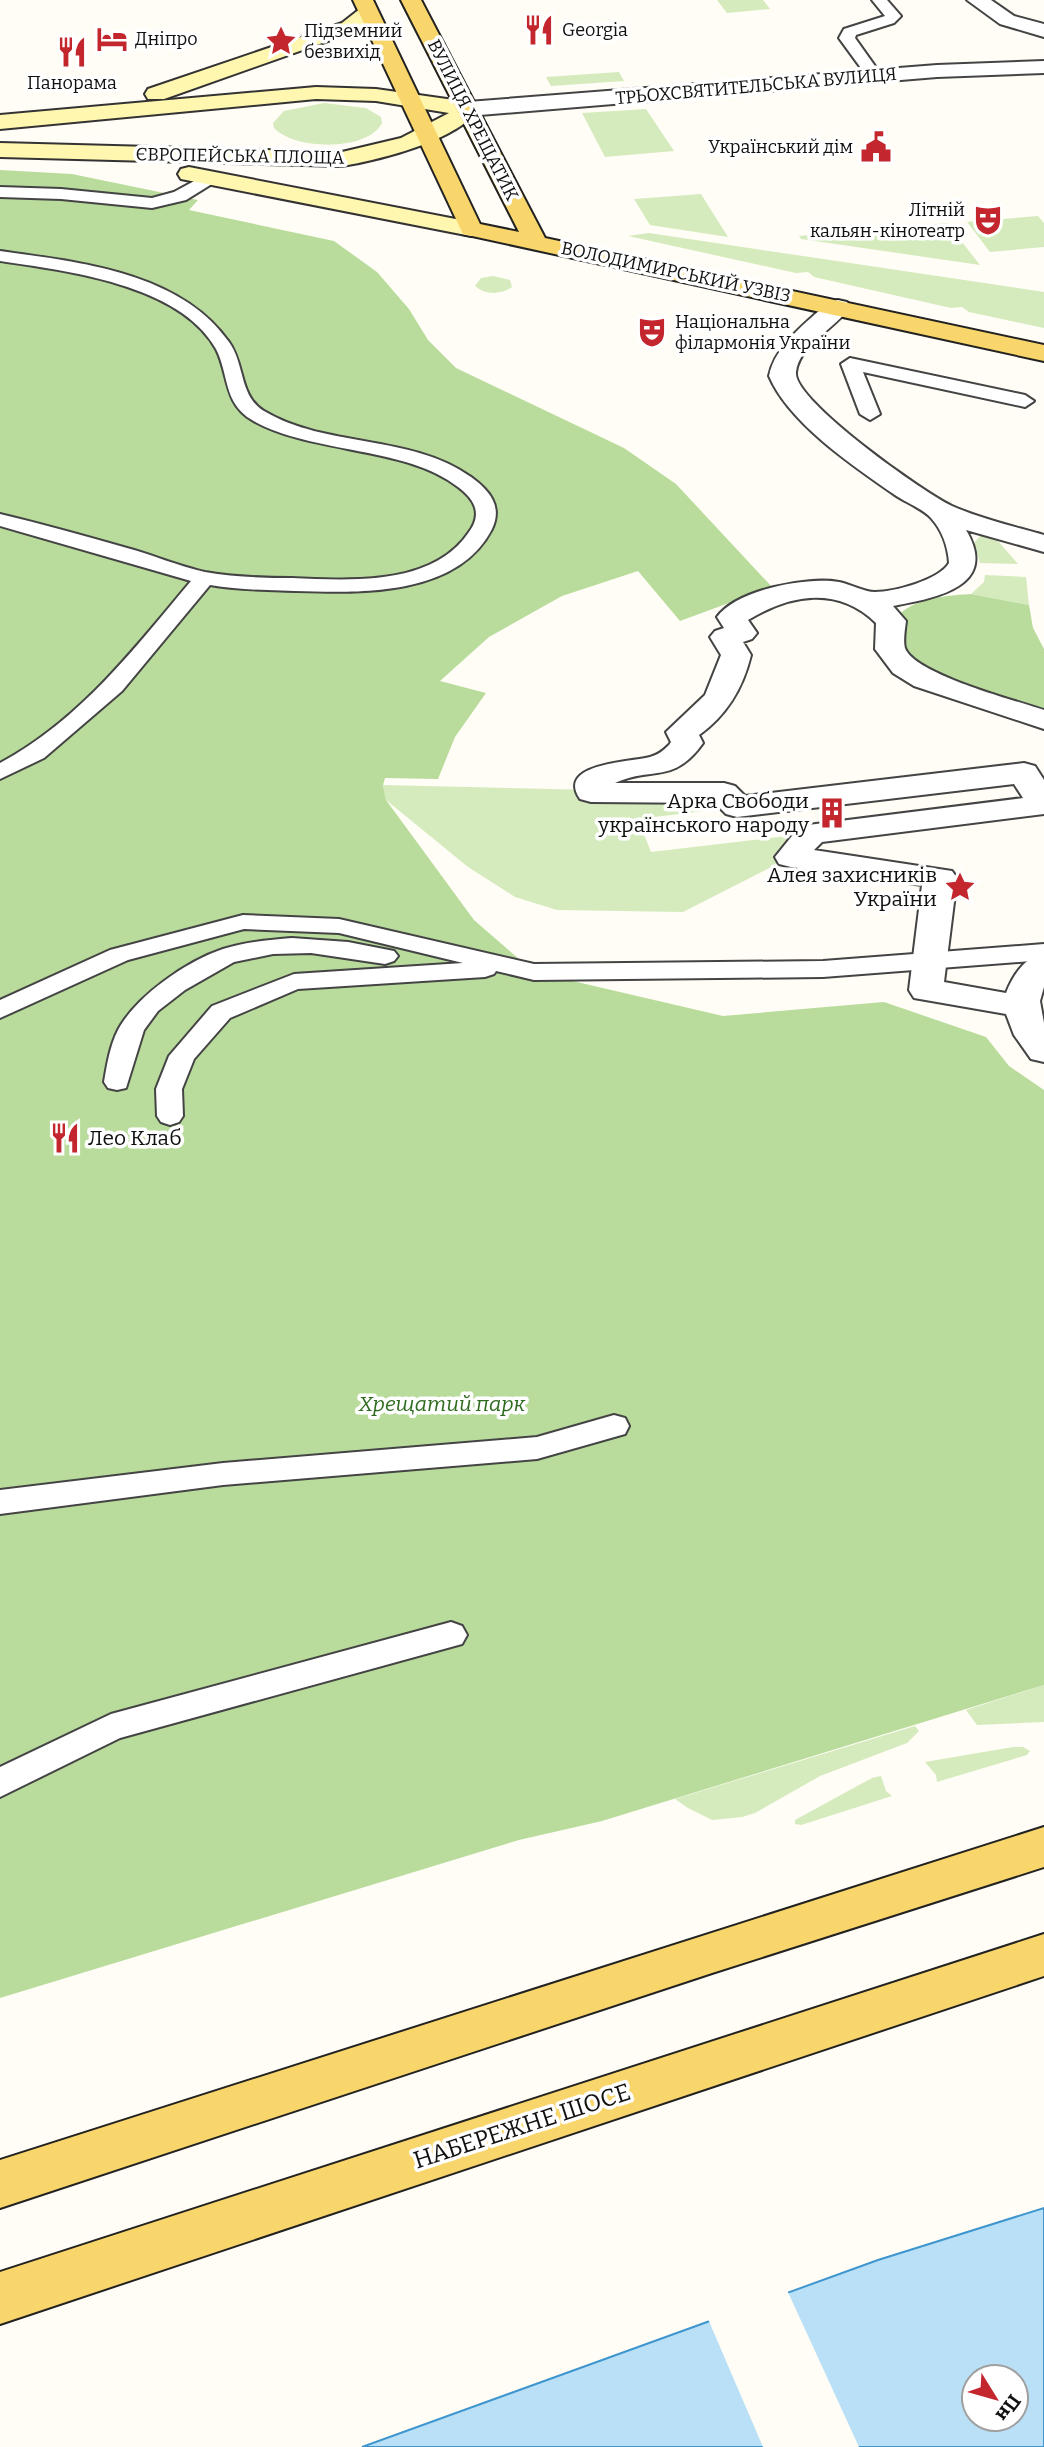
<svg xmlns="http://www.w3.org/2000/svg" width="1044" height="2447" font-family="Bitter,serif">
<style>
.green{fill:#d5ebbd}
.forest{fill:#b9dc9c}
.water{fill:#b9e0f7;stroke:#3f96cf;stroke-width:2;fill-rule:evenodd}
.pier{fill:#fffdf5}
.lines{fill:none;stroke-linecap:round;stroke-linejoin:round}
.lane-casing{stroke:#444;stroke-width:4}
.street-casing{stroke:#444;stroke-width:4}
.secondary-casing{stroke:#333;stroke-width:4}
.primary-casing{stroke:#222;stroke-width:4}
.lane{fill:#fff;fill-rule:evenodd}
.street{fill:#fff;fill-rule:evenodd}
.secondary{fill:#fff6b0;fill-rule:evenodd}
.primary{fill:#f9d66b;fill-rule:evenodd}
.labels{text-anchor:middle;stroke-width:7;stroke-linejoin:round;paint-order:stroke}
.far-poi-label{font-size:18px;fill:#111;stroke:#fff;text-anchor:start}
.far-street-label{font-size:18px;fill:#111;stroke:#fff}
.poi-label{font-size:21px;fill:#111;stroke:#fff;text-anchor:end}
.park-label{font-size:21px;font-style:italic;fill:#2f6b1f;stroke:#fff}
.near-street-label{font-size:24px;fill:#111;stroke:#fff}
</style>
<rect width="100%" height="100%" fill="#fffdf5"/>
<g class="green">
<path d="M717 0H763L770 9 727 13Z"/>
<path d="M619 72 624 81 551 86 546 77Z"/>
<path d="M324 103 366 108 381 117 382 123C367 152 294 150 274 128L273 123 284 111Z"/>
<path d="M646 109 674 151 605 157 582 113Z"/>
<path d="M701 194 728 237 650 225 634 199Z"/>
<path d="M1038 216 1044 223V247L990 252 967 222Z"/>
<path d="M947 223 980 265 801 239 799 236Z"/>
<path d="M649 233 1044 292V328L969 312 962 307 951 308 814 277 808 272 796 273 628 236Z"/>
<path d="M493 276 510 280 512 287C501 295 485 295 475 286L481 278Z"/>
<path d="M981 535 998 541 1018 564 980 563 974 543Z"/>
<path d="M985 575 1026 577 1029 605 971 594 984 582Z"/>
<path d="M383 785 724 793 737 807 638 819 651 852 812 833 791 857 683 912 557 910 515 897 468 867 386 800Z"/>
<path d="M1044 1685V1722L977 1725 966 1710Z"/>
<path d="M915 1726 919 1731 907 1743 820 1776 755 1813 742 1817 712 1820 688 1808 675 1799Z"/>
<path d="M1013 1747H1023L1030 1751 1027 1755 937 1782 936 1775 925 1762Z"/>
<path d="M881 1776 886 1791 892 1796 801 1825 795 1824V1820L872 1778Z"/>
</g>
<g class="forest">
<path d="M0 170 72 174 198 200 189 210 334 241 377 272 409 309 428 340 456 368 624 448 676 484 772 587 680 621 638 571 562 596 489 637 440 681 486 693 455 737 438 779 385 778 383 785 386 800 474 920 534 972 723 1016 884 1002 986 1037 1009 1066 1044 1090V1685L602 1821 519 1840 0 1998Z"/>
<path d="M971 594 1029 605 1033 628 1044 649V720L925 680 889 636C895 599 940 596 971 594Z"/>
</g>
<path class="water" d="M1044 2208V2447H362L878 2260ZM974 2377H1016V2419H974Z"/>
<path class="pier" d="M787 2290 859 2447H763L708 2319Z"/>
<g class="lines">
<g class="lane-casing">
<g id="lane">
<path d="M872 0H887L901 16 894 23 856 35 855 38 882 76 874 81 869 79 839 38 844 29 885 16Z"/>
<path d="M209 173 215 174 217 178 215 182 186 200 152 208 61 199 0 197V187L61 189 152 198 174 192Z"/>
<path d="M0 251C79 262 180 272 229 342 245 364 239 396 264 411 326 448 411 434 471 477 489 490 503 506 492 529 457 597 359 593 295 591 266 590 238 590 210 585L122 691 44 758 0 779V763C79 721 135 648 191 581L0 526V514C42 524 85 536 127 548 153 555 178 566 205 572 233 577 263 578 292 578 349 580 432 587 469 532 483 513 474 499 458 487 407 446 310 454 252 420 223 403 229 374 216 349 180 284 66 271 0 261Z"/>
<path d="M850 358 1025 395 1034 401 1025 407 863 372 880 414 870 420 860 414 841 364Z"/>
<path d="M243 915 339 919 534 964 823 961 1044 944V960L823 977 534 980 496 971 494 974 485 977 298 989 230 1018 194 1059 182 1089 183 1116 179 1122 170 1125 161 1122 157 1116 156 1089 169 1056 212 1006 294 974 463 963 339 933 244 929 128 960 0 1018V1000L110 950Z"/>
<path d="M292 938 348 942 394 951 398 956 394 961 385 964 311 953 273 954 234 962 185 990 158 1011 144 1030 126 1088 117 1090 108 1088 104 1082C107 1064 110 1046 118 1030 136 996 187 961 223 949 245 942 269 940 292 938Z"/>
<path d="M614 1415 625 1418 629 1426 625 1434 537 1459 223 1485 0 1514V1490L223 1463 537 1437Z"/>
<path d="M451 1622 462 1626 467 1635 462 1644 120 1738 0 1797V1767L111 1714Z"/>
</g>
</g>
<g class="street-casing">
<g id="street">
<path d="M967 0H991L1014 16 1044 24V37L1000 24Z"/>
<path d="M1044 61V73L937 77 468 116 460 114 457 109 460 104 468 102 937 65Z"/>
<path d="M838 300 847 302 850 307C836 328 799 345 796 372 792 400 924 493 952 506 981 519 1013 526 1044 535V552L966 530C1000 587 935 598 893 606L906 621C905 629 903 641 905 648 914 674 1017 701 1044 710V729L914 686 893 673 875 649 876 623C838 586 791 594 748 620L757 633 752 639 743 642 751 655C743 688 727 715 699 735L703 743C673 785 652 766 615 783H724L735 786 745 796 1024 763 1035 766 1044 780V814L822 842 814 850 952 871 957 878 944 982 1006 993C1013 975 1025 957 1044 953V987L1040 1001 1044 1023V1062L1031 1059 1014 1035 1006 1014 914 998 909 990 922 885 791 867 779 864 775 857 800 826 1023 798 1014 784 737 817 726 814 715 803 591 802 580 799C555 763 632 762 650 757 658 755 664 750 669 745L671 742 666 732 705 695 721 655 710 637 715 631 724 628 717 617C736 590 807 576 839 582 850 584 864 592 875 592 894 592 939 580 949 563 948 547 942 530 931 518 923 509 905 502 895 495 853 466 789 423 769 376 775 345 807 322 829 302Z"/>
</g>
</g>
<g class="secondary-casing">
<g id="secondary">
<path d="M368 6 375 8 378 12 356 31 164 99H148L145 94 148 89 342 23 361 8Z"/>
<path d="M316 87 376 89 468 102 476 104 479 109C456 141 379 160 342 166L0 157V143L342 152 401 138 449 113 376 101 316 99 0 129V115Z"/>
<path d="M189 167 471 222 479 224 483 229 479 234 471 236 181 179 178 174 181 169Z"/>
</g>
</g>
<g class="primary-casing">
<g id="primary">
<path d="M353 0H373L480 224 519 232 401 0H421L545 238 1044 345V361L463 234Z"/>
<path d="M1044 1827V1867L712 1973 0 2208V2160Z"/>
<path d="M1044 1934V1976L0 2324V2272Z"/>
</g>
</g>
<use href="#lane" class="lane"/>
<use href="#street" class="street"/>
<use href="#secondary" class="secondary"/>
<use href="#primary" class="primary"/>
</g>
<defs>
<g id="restaurant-bare" transform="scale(2.415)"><path d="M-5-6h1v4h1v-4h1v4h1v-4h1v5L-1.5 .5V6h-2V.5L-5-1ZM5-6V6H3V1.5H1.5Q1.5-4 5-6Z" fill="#c4262e" stroke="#fff" stroke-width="2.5" paint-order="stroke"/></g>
<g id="hotel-bare" transform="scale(2.415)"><path d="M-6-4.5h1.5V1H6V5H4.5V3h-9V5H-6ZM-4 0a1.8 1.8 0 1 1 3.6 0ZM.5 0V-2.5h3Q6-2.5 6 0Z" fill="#c4262e" stroke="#fff" stroke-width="2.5" paint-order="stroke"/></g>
<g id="sight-bare" transform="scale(2.415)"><path d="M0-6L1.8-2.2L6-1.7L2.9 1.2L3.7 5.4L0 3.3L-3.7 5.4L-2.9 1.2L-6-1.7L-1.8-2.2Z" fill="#c4262e" stroke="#fff" stroke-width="2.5" paint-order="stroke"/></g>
<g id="civic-bare" transform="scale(2.415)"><path d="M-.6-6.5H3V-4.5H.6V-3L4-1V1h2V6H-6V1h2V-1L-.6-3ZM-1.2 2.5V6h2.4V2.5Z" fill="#c4262e" stroke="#fff" stroke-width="2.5" paint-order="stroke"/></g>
<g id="theatre-bare" transform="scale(2.415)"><path d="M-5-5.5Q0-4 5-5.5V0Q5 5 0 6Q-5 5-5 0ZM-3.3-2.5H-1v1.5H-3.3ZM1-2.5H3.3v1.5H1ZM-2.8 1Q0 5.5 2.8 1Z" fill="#c4262e" stroke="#fff" stroke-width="2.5" paint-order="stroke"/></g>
<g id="building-bare" transform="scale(2.415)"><path d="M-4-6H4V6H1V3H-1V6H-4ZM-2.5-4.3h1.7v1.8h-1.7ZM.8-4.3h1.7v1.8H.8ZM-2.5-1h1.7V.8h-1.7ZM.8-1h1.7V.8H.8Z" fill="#c4262e" stroke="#fff" stroke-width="2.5" paint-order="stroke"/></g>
</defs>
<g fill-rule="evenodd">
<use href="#restaurant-bare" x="539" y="30"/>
<use href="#hotel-bare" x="112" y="39"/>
<use href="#sight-bare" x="281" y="41"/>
<use href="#restaurant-bare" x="72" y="52"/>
<use href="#civic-bare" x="876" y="147"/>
<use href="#theatre-bare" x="988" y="220"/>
<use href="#theatre-bare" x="652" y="332"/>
<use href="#building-bare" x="832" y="813"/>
<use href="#sight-bare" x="960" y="887"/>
<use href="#restaurant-bare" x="65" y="1138"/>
</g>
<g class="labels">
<g class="far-poi-label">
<text x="562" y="36">Georgia</text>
<text x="304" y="37">Підземний<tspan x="304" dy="21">безвихід</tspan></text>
<text x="135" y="45">Дніпро</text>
<text x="72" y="89" text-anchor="middle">Панорама</text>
<text x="853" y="153" text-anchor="end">Український дім</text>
<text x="965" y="216" text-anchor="end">Літній<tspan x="965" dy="21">кальян-кінотеатр</tspan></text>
<text x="675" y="328">Національна<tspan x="675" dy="21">філармонія України</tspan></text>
</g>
<g class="far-street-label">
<text transform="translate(756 86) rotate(-5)" y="6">ТРЬОХСВЯТИТЕЛЬСЬКА ВУЛИЦЯ</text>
<text transform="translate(473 120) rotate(63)" y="6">ВУЛИЦЯ ХРЕЩАТИК</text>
<text transform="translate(240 156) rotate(1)" y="6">ЄВРОПЕЙСЬКА ПЛОЩА</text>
<text transform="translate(676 272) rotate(12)" y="6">ВОЛОДИМИРСЬКИЙ УЗВІЗ</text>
</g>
<g class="poi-label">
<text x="809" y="808">Арка Свободи<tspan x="809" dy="24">українського народу</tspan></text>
<text x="937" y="882">Алея захисників<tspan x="937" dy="24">України</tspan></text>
<text x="88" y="1145" text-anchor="start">Лео Клаб</text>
</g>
<g class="park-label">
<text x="442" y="1411">Хрещатий парк</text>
</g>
<g class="near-street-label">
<text transform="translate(522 2126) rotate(-18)" y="8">НАБЕРЕЖНЕ ШОСЕ</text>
</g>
</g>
<g transform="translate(995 2398) rotate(127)"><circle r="33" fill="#ffffff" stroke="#a0a0a0" stroke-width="2"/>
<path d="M0-5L12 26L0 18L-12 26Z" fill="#c4262e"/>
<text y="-10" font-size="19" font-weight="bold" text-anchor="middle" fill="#111111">Пн</text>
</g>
</svg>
